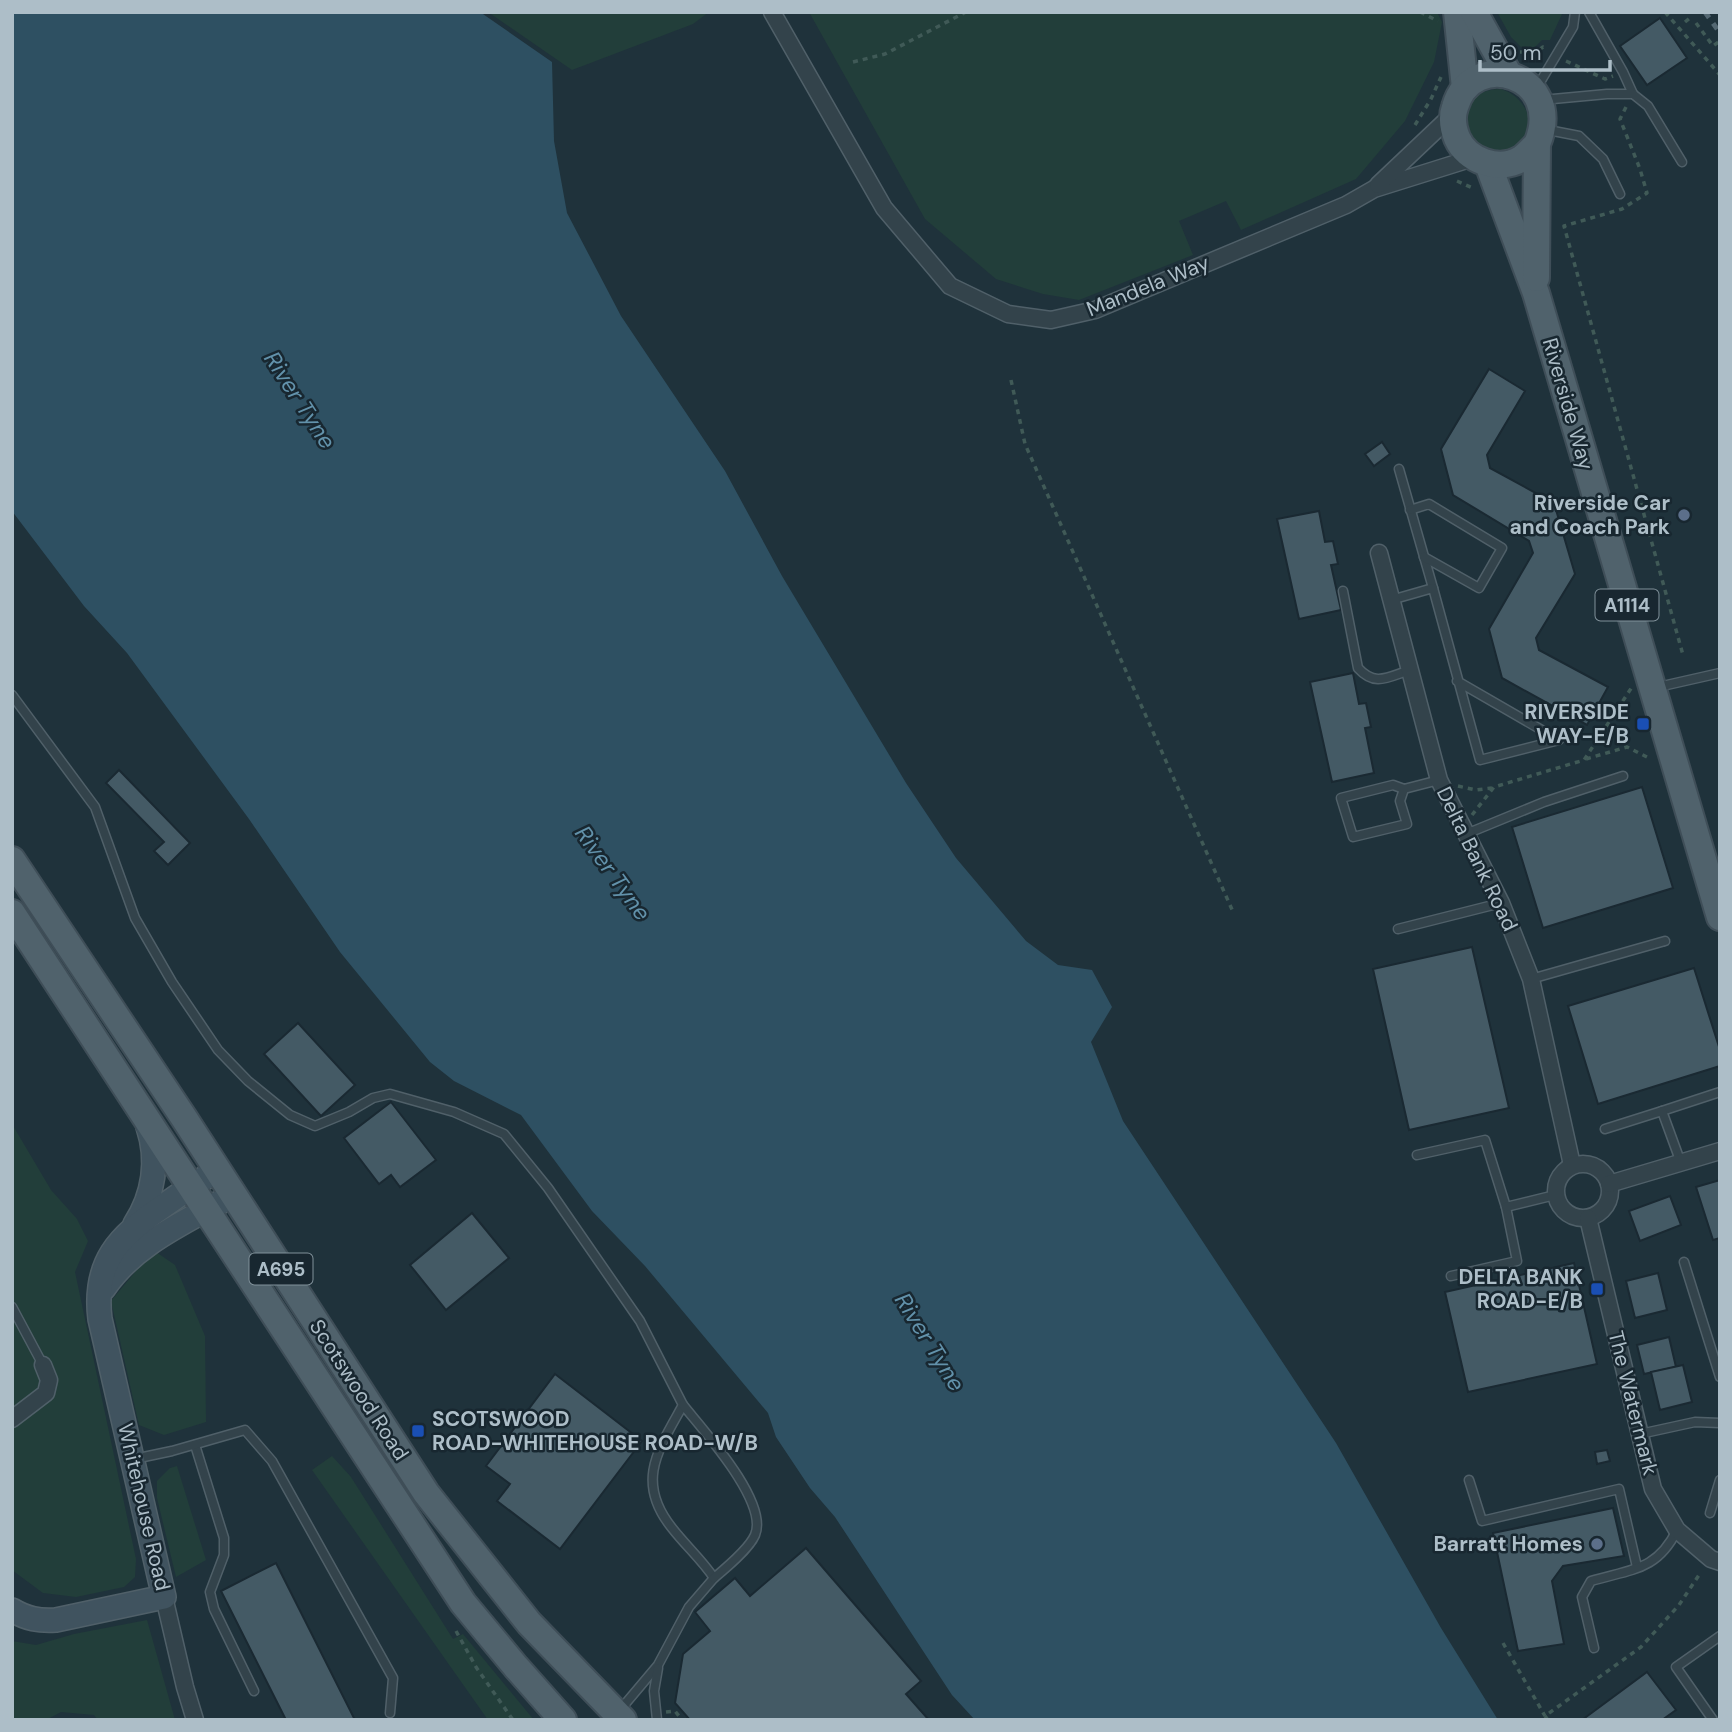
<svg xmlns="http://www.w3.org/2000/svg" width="1732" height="1732" font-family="'DM Sans',sans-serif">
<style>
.green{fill:#223e3a}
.water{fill:#2e5062}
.building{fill:#445a65;stroke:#1a2932;stroke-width:2}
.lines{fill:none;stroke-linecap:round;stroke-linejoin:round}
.service-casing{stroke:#506069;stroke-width:11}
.minor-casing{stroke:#506069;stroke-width:19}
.secondary-casing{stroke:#506069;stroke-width:26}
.primary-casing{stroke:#3f4e58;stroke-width:30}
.path{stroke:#405a57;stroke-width:3.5;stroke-dasharray:5 5;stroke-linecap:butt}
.service{stroke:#33434b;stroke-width:8}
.minor{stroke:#33434b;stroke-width:16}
.secondary{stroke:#40535f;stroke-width:23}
.primary{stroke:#50626c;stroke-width:26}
.rail{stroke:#546873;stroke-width:5;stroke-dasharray:7 7;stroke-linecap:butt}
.service-dot{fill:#5c6f8a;stroke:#182730;stroke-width:2.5}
.transit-dot{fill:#1a4fb4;stroke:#182730;stroke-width:2.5}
.labels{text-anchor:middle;stroke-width:5;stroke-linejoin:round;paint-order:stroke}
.shield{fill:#182730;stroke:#80919a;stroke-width:2}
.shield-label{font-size:19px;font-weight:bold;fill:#adbec8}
.street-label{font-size:21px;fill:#adbec8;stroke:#182730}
.poi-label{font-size:21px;font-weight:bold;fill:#adbec8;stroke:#182730;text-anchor:end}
.water-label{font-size:23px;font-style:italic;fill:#6292ab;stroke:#182730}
</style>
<rect width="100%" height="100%" fill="#1f323b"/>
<g class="green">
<path d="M488 12H709L693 24 572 70Z"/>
<path d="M809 12H1437L1442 22 1434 62 1405 121 1356 179 1241 230 1226 201 1179 221 1193 255 1079 300 1043 294 996 279 925 219Z"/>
<path d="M1497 12H1563L1550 40H1542L1535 47 1522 48 1511 37Z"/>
<path d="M1501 89C1532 99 1541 137 1510 152 1505 155 1494 154 1488 154L1465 131C1467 105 1471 90 1501 89Z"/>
<path d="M12 1124 51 1190 77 1219 88 1241 75 1272 136 1559 135 1577 124 1587 76 1597 43 1593 12 1570Z"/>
<path d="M156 1252 175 1265 205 1336 206 1422 164 1435 139 1425 111 1301 136 1271Z"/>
<path d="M332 1456 351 1477 453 1639 463 1634 534 1720H488L312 1470Z"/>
<path d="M177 1466 206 1560 176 1577 157 1498V1481L170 1468Z"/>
<path d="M147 1620 175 1720H98L94 1715 61 1712 46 1720H12V1641L36 1645 74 1634Z"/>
</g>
<path class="water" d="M12 12H480L552 62 554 141 567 213 621 316 725 471 782 576 906 783 956 858 1026 941 1058 965 1092 970 1112 1007 1091 1042 1123 1121 1336 1443 1441 1628 1498 1720H975L952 1695 835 1517 810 1488 776 1437 768 1413 645 1266 592 1211 521 1115 454 1081 430 1062 340 952 249 819 127 653 84 606 12 511Z"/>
<g class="building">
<path d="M1660 18 1687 58 1647 85 1620 46Z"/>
<path d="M1489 369 1525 391 1487 455 1490 468 1554 503 1575 574 1536 638 1539 650 1608 687 1587 725 1502 678 1489 629 1533 553 1529 541 1453 495 1441 449Z"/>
<path d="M1382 442 1390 454 1374 466 1365 454Z"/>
<path d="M1319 511 1325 542 1333 541 1338 564 1331 565 1341 610 1299 619 1277 519Z"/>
<path d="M1353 673 1359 704 1366 703 1371 727 1365 728 1374 773 1332 782 1310 682Z"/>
<path d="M119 770 190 843 168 865 154 851 164 842 106 783Z"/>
<path d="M1642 787 1673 888 1543 928 1512 827Z"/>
<path d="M1472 947 1509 1108 1409 1130 1373 969Z"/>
<path d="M1694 968 1720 1050V1066L1598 1104 1568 1006Z"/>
<path d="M298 1023 355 1085 321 1116 264 1054Z"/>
<path d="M391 1102 436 1160 400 1187 391 1175 379 1184 344 1138Z"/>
<path d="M1720 1180V1238L1713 1240 1696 1187Z"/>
<path d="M1670 1196 1681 1225 1640 1241 1629 1211Z"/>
<path d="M472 1213 509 1258 446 1310 410 1265Z"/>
<path d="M1574 1263 1597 1364 1468 1392 1445 1292Z"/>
<path d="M1658 1273 1667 1310 1635 1318 1626 1281Z"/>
<path d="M1669 1337 1676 1367 1644 1374 1637 1345Z"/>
<path d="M1683 1365 1692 1402 1660 1410 1651 1372Z"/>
<path d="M555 1374 642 1441 560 1549 497 1501 510 1484 486 1466Z"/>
<path d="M1607 1450 1610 1461 1597 1464 1595 1452Z"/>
<path d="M1613 1508 1624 1556 1563 1566 1552 1581 1564 1644 1518 1651 1493 1533Z"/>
<path d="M806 1548 921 1681 906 1694 929 1720H690L675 1703 683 1654 710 1631 695 1612 735 1578 750 1596Z"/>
<path d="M276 1563 355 1720H286L221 1591Z"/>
<path d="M1647 1672 1676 1710 1662 1720H1582Z"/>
</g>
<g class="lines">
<g class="service-casing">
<g id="service">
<path d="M1589 12 1623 72 1633 94"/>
<path d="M1536 89 1573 27 1575 12"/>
<path d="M1542 100 1607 94H1633L1648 106 1682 162"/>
<path d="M1543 129 1579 136 1603 159 1620 194"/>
<path d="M1399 469 1433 588"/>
<path d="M1410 510 1429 504 1502 548 1479 588 1424 557"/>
<path d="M1343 591 1358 668C1375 687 1388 677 1410 670"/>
<path d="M1391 600 1433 588 1480 760 1559 740 1457 681"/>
<path d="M1658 687 1720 673"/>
<path d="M12 695 95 807 135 918 172 982 218 1050 248 1081 290 1115 315 1126 349 1112 373 1098 390 1094 454 1112 504 1134 548 1188 640 1321 683 1405C658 1450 635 1482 672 1528 686 1546 702 1560 714 1578L689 1607 658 1665 620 1710"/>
<path d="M1404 789 1393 785 1341 798 1353 837 1407 824 1400 801 1404 789 1439 780"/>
<path d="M1466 834 1544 802 1623 776"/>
<path d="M1398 929 1501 903"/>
<path d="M1531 979 1665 941"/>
<path d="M1662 1111 1720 1092"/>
<path d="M1605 1129 1662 1111 1681 1163"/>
<path d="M1417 1155 1485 1140 1506 1207 1517 1261 1451 1276"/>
<path d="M1506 1207 1555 1195"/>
<path d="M1684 1262 1720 1377"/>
<path d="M12 1307 43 1365"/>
<path d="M683 1405C703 1430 769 1502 755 1535 749 1549 726 1568 714 1578"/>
<path d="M1640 1434 1695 1422 1720 1423"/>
<path d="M195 1445 224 1538V1555L210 1592 214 1609 254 1691"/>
<path d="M134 1459 172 1451 245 1430 272 1461 393 1678 390 1713"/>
<path d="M1469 1480 1482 1521 1619 1489 1637 1567"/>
<path d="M1710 1513 1720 1480"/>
<path d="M1594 1648 1582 1597 1591 1581C1631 1569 1657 1571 1677 1530"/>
<path d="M657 1720 654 1691 658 1668"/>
<path d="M1713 1720 1676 1667 1720 1636"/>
</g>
</g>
<g class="minor-casing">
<g id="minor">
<path d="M772 12 884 208 950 286 1008 314 1051 320 1095 310 1346 205 1374 189 1473 158"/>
<path d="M1378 185 1453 114"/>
<path d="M1379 553 1439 780 1501 903 1531 979 1572 1165"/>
<circle cx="1583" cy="1191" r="27"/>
<path d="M1609 1184 1720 1151"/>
<path d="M1588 1218 1653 1489 1677 1530 1711 1559 1720 1562"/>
<path d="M12 1419 46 1393 49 1380 43 1365"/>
<path d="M164 1597 185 1687 195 1720"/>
</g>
</g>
<g class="secondary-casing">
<g id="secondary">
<path d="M135 1224C154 1195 159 1160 148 1127"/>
<path d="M104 1288C135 1243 186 1222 233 1195"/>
<path d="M12 1610C27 1619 39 1621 56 1620L164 1597 100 1319C93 1262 119 1236 162 1207 180 1194 198 1182 217 1170"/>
</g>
</g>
<g class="primary-casing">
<g id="primary">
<path d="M1457 12 1465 88"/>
<path d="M1474 12 1509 75"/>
<path d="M1488 164 1536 293 1720 917"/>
<path d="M1536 278 1537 144C1566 74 1472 47 1455 107 1451 118 1453 128 1457 138 1467 161 1499 172 1521 159 1527 155 1532 149 1537 144"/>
<path d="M12 860 184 1118 426 1493 529 1623 623 1720"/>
<path d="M12 913 463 1603 516 1667 563 1720"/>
</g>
</g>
<g class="path">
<path d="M1420 12 1438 21"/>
<path d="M1665 12 1720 75"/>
<path d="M1685 22 1691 17"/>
<path d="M1696 23 1713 46 1720 41"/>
<path d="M1520 52H1536L1543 47 1547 49"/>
<path d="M1566 61 1605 79 1613 76"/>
<path d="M853 62 885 54 966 12"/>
<path d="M1626 107 1620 119 1640 169 1647 193 1622 209 1564 226 1683 655"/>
<path d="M1415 125 1431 99 1441 77"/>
<path d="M1457 181 1475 189"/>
<path d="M1011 380 1025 444 1234 914"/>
<path d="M1586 759 1627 747 1651 759"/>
<path d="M1458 786 1476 790 1492 788"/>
<path d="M1472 815 1494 787 1584 760 1632 687"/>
<path d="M456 1631 476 1667 513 1720"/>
<path d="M1503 1643 1545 1716"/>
<path d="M666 1712 675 1711 682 1720"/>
<path d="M1548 1720 1545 1716 1641 1647 1679 1605 1701 1572"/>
</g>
<use href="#service" class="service"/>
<use href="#minor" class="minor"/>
<use href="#secondary" class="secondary"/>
<use href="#primary" class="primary"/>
<path class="rail" d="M1705 12 1720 33"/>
</g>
<g class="service-dot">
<circle cx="1684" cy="515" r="7"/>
<circle cx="1597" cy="1544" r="7"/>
</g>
<g class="transit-dot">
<rect x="1636" y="717" width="14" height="14" rx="3.5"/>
<rect x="1590" y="1282" width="14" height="14" rx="3.5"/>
<rect x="411" y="1424" width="14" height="14" rx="3.5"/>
</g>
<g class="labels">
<g class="shield">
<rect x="1595.5" y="589.5" width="63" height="31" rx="5"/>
<rect x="249.5" y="1253.5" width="63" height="31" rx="5"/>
</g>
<g class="shield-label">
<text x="1627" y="612">A1114</text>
<text x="281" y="1276">A695</text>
</g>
<g class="street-label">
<text transform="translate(1148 286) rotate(-22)" y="7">Mandela Way</text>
<text transform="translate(1568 404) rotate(74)" y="7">Riverside Way</text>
<text transform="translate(1477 859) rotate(64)" y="7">Delta Bank Road</text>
<text transform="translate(359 1390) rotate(57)" y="7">Scotswood Road</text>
<text transform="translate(1633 1403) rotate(76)" y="7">The Watermark</text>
<text transform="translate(144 1507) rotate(77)" y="7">Whitehouse Road</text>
</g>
<g class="poi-label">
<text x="1670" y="510">Riverside Car<tspan x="1670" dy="24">and Coach Park</tspan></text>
<text x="1629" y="719">RIVERSIDE<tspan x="1629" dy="24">WAY-E/B</tspan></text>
<text x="1583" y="1284">DELTA BANK<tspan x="1583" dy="24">ROAD-E/B</tspan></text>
<text x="432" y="1426" text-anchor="start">SCOTSWOOD<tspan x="432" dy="24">ROAD-WHITEHOUSE ROAD-W/B</tspan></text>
<text x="1583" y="1551">Barratt Homes</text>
</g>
<g class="water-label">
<text transform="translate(300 400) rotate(57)" y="8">River Tyne</text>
<text transform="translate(613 873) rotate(54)" y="8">River Tyne</text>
<text transform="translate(930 1342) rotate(58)" y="8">River Tyne</text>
</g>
</g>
<rect width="1732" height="1732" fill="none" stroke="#adbec8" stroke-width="28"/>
<path d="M1480 60v10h130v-10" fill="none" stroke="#adbec8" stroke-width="3.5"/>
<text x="1490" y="60" font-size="21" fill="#adbec8" stroke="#182730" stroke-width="5" paint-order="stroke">50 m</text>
</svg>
